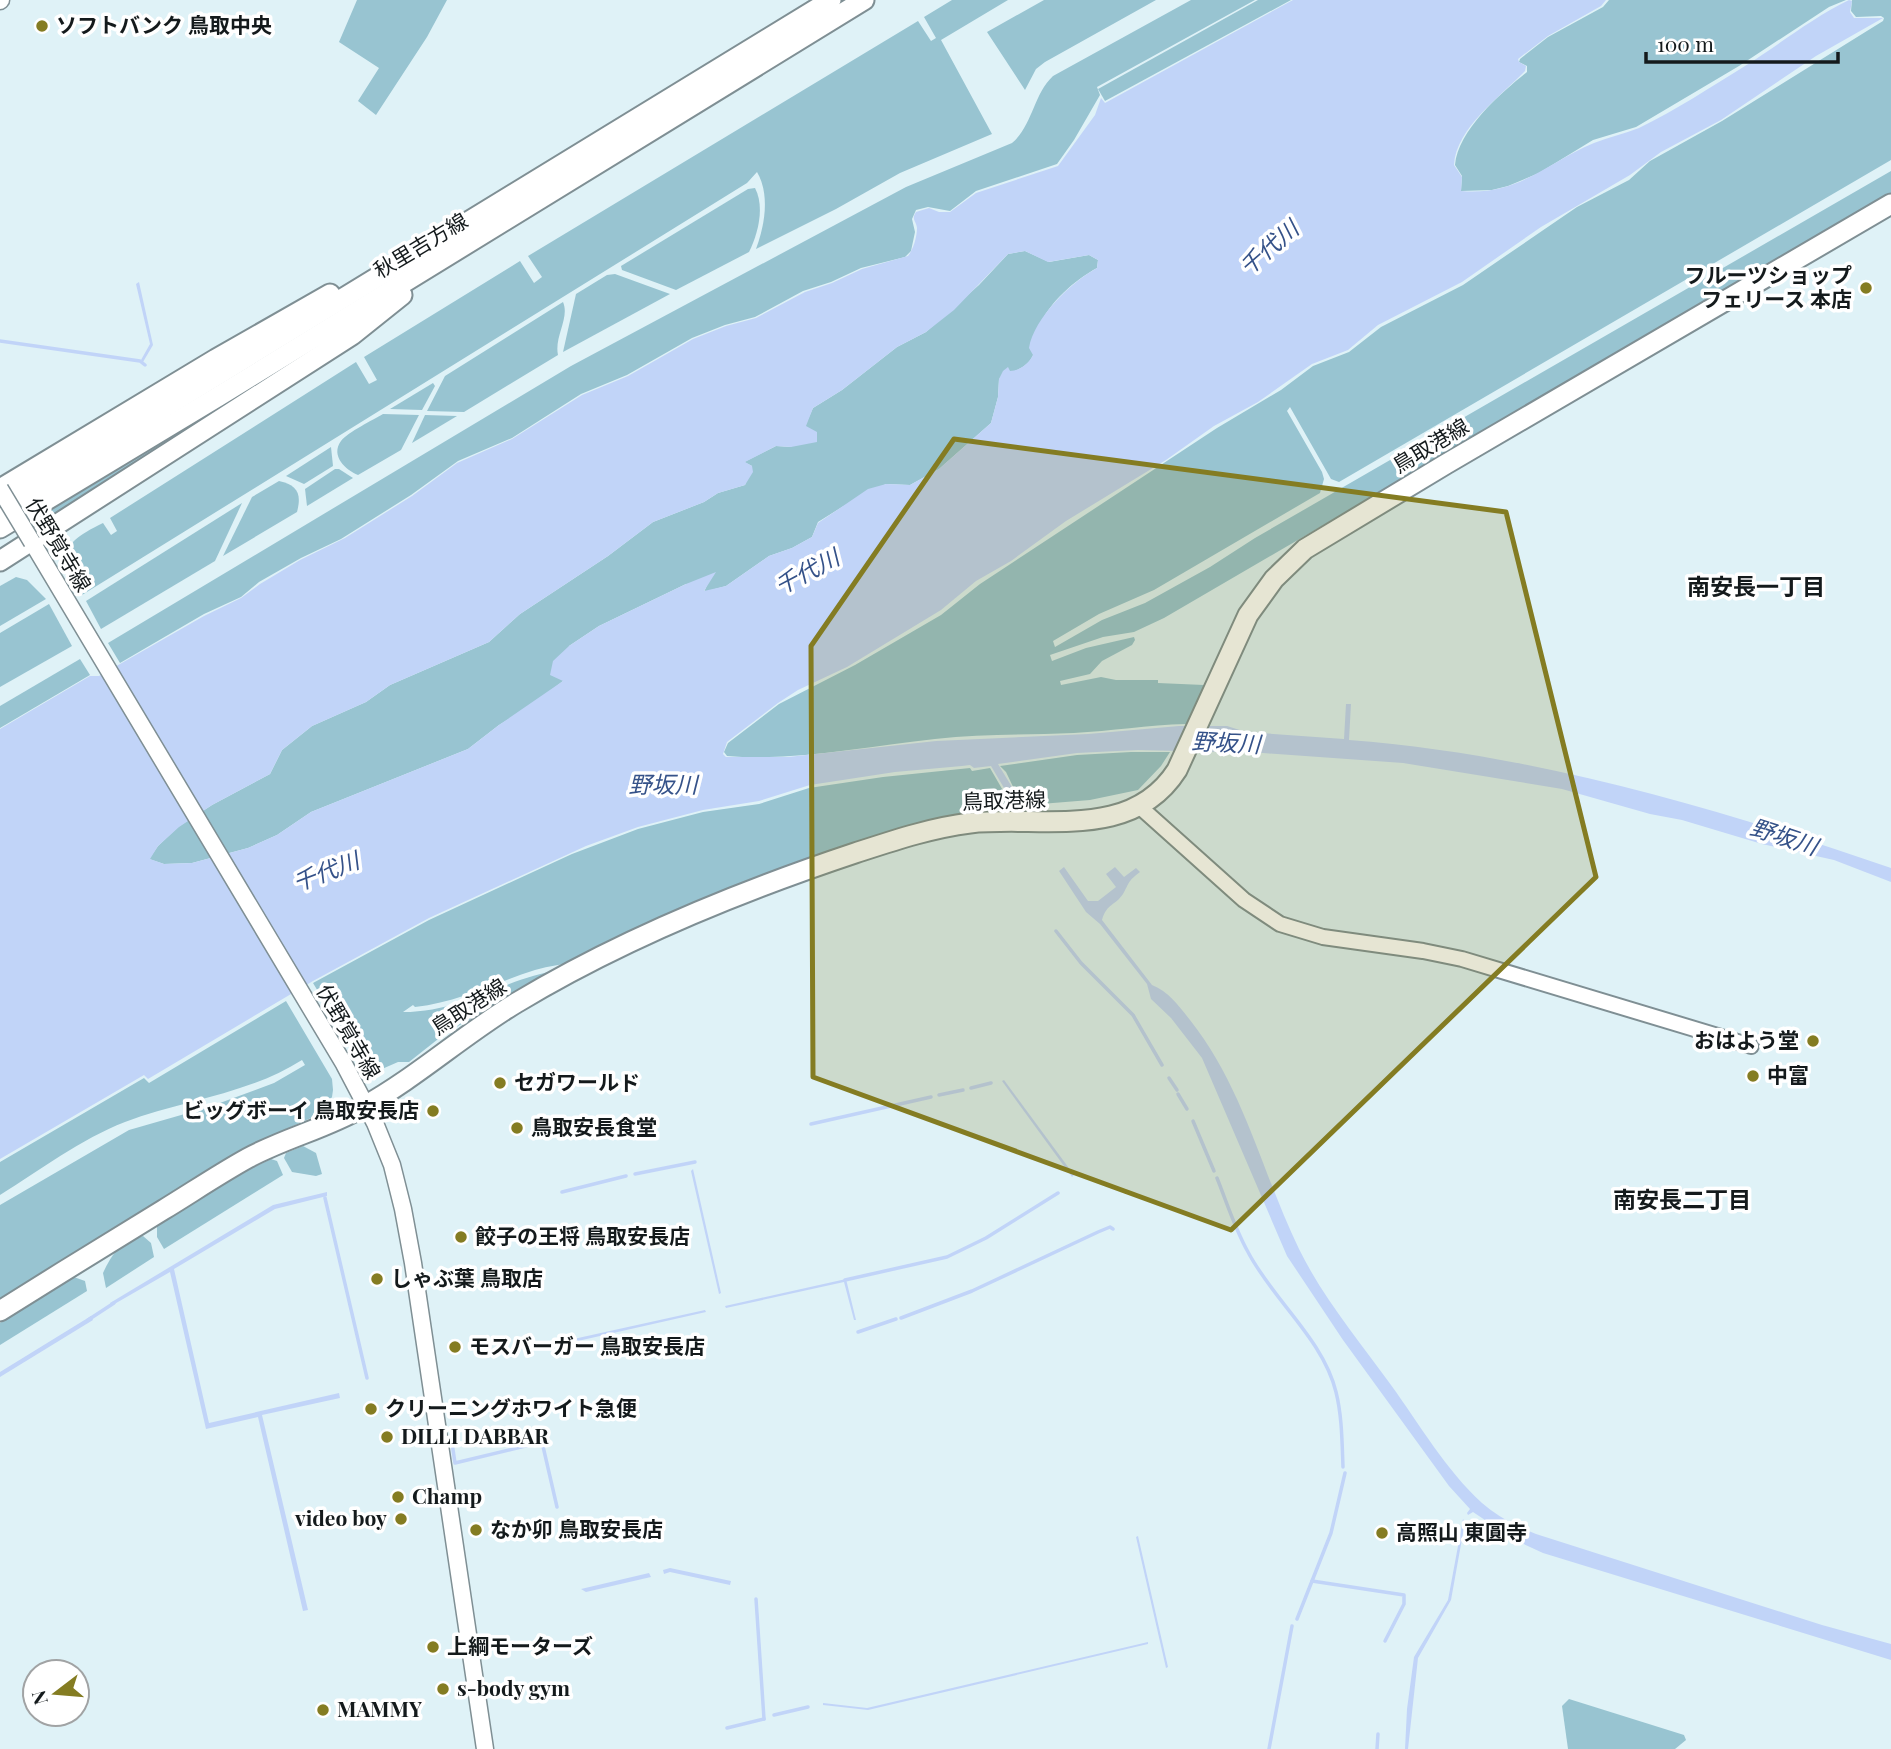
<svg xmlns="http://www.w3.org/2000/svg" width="1891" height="1749" font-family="'Playfair Display','Noto Sans JP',serif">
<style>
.green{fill:#98c4d1}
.water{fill:#c1d4f8;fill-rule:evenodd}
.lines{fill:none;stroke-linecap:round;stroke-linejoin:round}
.stream{stroke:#c1d4f8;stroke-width:3.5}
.tertiary-casing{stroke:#7f8f94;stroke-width:18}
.secondary-casing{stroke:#7f8f94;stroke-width:19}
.primary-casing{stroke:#7f8f94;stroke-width:23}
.tertiary{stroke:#fff;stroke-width:14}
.secondary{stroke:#fff;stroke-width:16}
.primary{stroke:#fff;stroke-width:19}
.secondary-bridge-casing{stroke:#7f8f94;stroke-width:19;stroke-linecap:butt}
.secondary-bridge{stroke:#fff;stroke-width:16}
.marked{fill:#847c22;fill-opacity:0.2;stroke:#847c22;stroke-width:5;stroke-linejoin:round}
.poi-dot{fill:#847c22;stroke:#fff;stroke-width:2.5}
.labels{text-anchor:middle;stroke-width:7;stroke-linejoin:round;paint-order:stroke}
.poi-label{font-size:21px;font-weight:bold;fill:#141a1c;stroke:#fff;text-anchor:start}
.street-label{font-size:21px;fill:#141a1c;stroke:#fff}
.water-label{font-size:23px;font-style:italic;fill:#355289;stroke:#fff}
.neighbourhood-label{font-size:23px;font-weight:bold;fill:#141a1c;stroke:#fff}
</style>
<rect width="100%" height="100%" fill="#dff2f7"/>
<g class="green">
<path d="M357 0H447L427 37 376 115 358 101 379 68 339 42Z"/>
<path d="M952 0H1008L941 40 992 134 900 173 836 209 756 249C765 225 770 194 757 172L747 183 82 595C58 554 60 544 103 523L111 535 117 531 110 518 356 362 369 384 377 380 364 357 520 261 534 283 542 277 528 256 918 21 931 41 936 38 924 17Z"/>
<path d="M1044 0H1156L1045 62 1036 69 1025 90 987 32Z"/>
<path d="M1191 0H1255L1097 87 1100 95 1074 140 1057 164 976 191 950 211 928 207 916 210 912 219 915 232 911 251 905 257 861 268 831 282 803 291 755 317 725 325 692 338 627 375 581 394 512 438 458 461 411 495 341 539 301 558 259 582 241 597 204 614 120 663 108 643 571 366 906 187 1012 143C1033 125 1033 95 1053 76Z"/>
<path d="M1258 0H1291L1105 101 1098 89Z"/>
<path d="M1609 0H1846L1829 7 1739 66 1636 127 1593 140 1539 173 1508 186 1492 190 1461 191 1462 176 1455 165C1458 130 1501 93 1527 72V66L1519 62 1520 59 1548 37 1603 7Z"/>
<path d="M1852 0H1891V160L1339 482 1331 479 1290 407 1287 411 1322 472 1324 479 1320 493 1154 590 1099 614 1053 641 1055 647 1102 620 1145 603 1210 567 1255 538 1891 171V194L1164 618 1134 632 1103 637 1050 655 1052 661 1086 648 1134 637 1135 640 1132 645 1102 661 1090 674 1060 681 1061 685 1101 677 1116 680H1158V683L1204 685 1186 724C1148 725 1111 731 1074 733 1027 735 981 734 935 739 868 746 793 762 727 756L724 752 728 743 779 704 855 665 941 615 980 584 1217 428 1281 390 1313 366 1349 352 1381 327 1463 285 1577 207 1629 180 1650 161 1722 121 1883 21 1884 18 1881 16 1856 17 1851 11Z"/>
<path d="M755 188C765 207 758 234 749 252L676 290 622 270 621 266 748 189Z"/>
<path d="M1025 251 1049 262 1089 255 1098 260 1097 268C1075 280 1049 302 1039 327 1036 337 1037 350 1031 359 1024 370 1009 372 999 379L998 397 991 423 939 469 910 485 886 484 842 507 818 522 812 537 792 548 769 556 726 586 704 592 708 583 686 584 599 626 569 646 563 681 536 702 499 725 468 749 311 812 277 835 248 848 192 863 164 864 149 859 158 846 178 827 212 805 270 774 282 750 312 726 366 702 390 685 489 642 520 614 608 556 653 522 704 502 718 493 745 485 752 466 744 462 776 446 791 447 805 426 813 408 842 390 897 347 926 332 979 285 1008 254Z"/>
<path d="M615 274 670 294 563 352 576 294 607 275Z"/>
<path d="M563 302C570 318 554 337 558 355L464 412 427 411 445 376Z"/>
<path d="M268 376 269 378 53 518 47 510Z"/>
<path d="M433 383 435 386 422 410 390 409Z"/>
<path d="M383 414 419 415 401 450 358 475C346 470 330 456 341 441 348 432 373 420 383 414Z"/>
<path d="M425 415 457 416 412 443Z"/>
<path d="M331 447 333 466 304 484 286 476Z"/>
<path d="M335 469H339L353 478 307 506 305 489Z"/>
<path d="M279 481C297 485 302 493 297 512L223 556 252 497Z"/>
<path d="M242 503 215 561 101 629 86 601Z"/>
<path d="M16 577 27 580 46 599 0 626V586Z"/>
<path d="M49 604 72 646 0 687V633Z"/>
<path d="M80 659 90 675 0 728V706Z"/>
<path d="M1131 752H1170L1161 766 1138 790 1090 800 992 808 957 815 868 843 578 962C564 964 549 966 535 970 494 983 459 1002 415 1007L413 1005 403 1012C464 1012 506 977 561 970L447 1032 409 1062H398L382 1069 365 1065 356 1055 313 983 429 920 572 854 638 829 703 812 759 804 809 788 883 777 970 768 972 771 990 768 1005 794 1016 793 1006 772 1000 766 1077 755Z"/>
<path d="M286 1001 332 1079 333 1090 332 1097 327 1104 316 1110 311 1118 268 1137 0 1302V1205L129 1130 209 1107 274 1083 305 1065 302 1060C249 1094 183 1100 125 1122 81 1139 40 1170 0 1195V1162L144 1078 149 1083Z"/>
<path d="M303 1146 316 1153 322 1174 316 1176 292 1172 284 1158 286 1153Z"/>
<path d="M271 1159 277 1161 283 1175 164 1249 157 1237V1225L238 1175Z"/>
<path d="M143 1236 151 1243 154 1257 106 1288 103 1273C112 1254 120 1241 143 1236Z"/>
<path d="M71 1276 85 1281 87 1291 0 1345V1323Z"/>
<path d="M1569 1699 1684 1735 1686 1740 1675 1749H1568L1562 1706Z"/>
</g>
<g class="water">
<path d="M1293 0H1606L1601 6 1548 36 1518 59 1519 62 1526 66 1525 71C1501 96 1456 128 1454 165L1462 177 1461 191C1519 196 1546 163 1594 143 1609 137 1624 134 1639 128 1676 110 1711 87 1745 66 1780 44 1812 18 1849 0L1852 1 1850 12 1854 18H1883L1816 56 1721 120 1661 152 1630 175 1541 227 1462 282 1378 325 1348 350 1312 364 1258 402 1214 426 1166 460 1066 521 1011 561 976 581 941 610 847 667 798 690 778 703 727 742 723 754 726 757H788L936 741 1088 734 1179 726H1227L1246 732 1344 739 1346 704H1351L1349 740C1534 754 1716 808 1891 868V882L1834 860 1762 844 1682 820 1650 814 1562 789 1403 763 1263 753 1138 750 1077 753 998 764 1015 792 1007 793 991 766 974 768 970 765 962 766 895 772 810 785 759 801 703 810 638 827 586 846 429 918 313 981 148 1079 144 1075 0 1159V729L90 676H99L204 616 241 598 260 584 300 560 345 538 412 496 457 463 512 439 582 395 628 376 693 339 726 326 756 318 805 292 832 283 862 269 908 256C913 250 917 237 917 228 916 220 911 220 916 212L929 208 939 212H950L976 193 1058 166 1095 115 1101 98 1105 103ZM1025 251 1048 262 1089 255 1098 260 1097 268C1071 282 1034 318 1029 348L1033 355C1029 363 1020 371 1010 371L1008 367 1003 371 999 379 998 397 991 423 939 469 910 485 886 484 868 489 818 523 812 537 792 548 769 556 726 586 704 591 716 572 686 584 599 626 569 646 553 661 550 675 563 681 499 725 468 749 311 812 277 835 248 848 192 863 164 864 150 859 158 846 179 827 212 805 270 774 282 750 312 726 366 702 390 685 489 642 520 614 608 556 653 522 704 502 718 493 745 485 753 472 752 466 745 462 776 446 791 447 817 442V432L806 426 813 408 842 390 897 347 926 332 954 310 1008 254Z"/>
<path d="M139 282 153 345 143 362 141 360 150 344 136 284Z"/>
<path d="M1064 867 1088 901H1098L1116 887 1106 874 1115 867 1124 877 1136 868 1140 872C1127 882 1130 882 1123 894 1115 906 1107 903 1102 920L1152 985C1169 992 1179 1006 1190 1020 1244 1088 1262 1173 1299 1249 1323 1298 1360 1342 1391 1385 1420 1425 1445 1469 1482 1503 1498 1517 1516 1526 1536 1534L1822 1625 1891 1644V1660L1543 1553 1515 1540 1473 1512 1468 1515 1467 1513 1470 1509 1449 1486 1343 1340 1287 1256 1202 1058 1171 1018 1151 999 1147 984 1100 924 1086 912 1059 871Z"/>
<path d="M1004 1080 1074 1175 1072 1177 1002 1081Z"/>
<path d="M693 1169 721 1293 719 1294 691 1171Z"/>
<path d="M327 1192V1196L275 1209 174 1269 209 1423 339 1393 340 1398 262 1415 308 1610 303 1611 258 1417 206 1429 170 1272 111 1306 110 1303 273 1205Z"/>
<path d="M846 1279 856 1320H854L844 1282 726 1308 725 1306Z"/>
<path d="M705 1310 706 1312 569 1343V1340Z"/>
<path d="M91 1316 93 1320 0 1377V1372Z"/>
<path d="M1463 1519 1465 1522 1451 1600 1418 1658 1408 1749H1405L1407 1709 1414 1657 1448 1600Z"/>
<path d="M1138 1536 1168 1667 1166 1668 1136 1537Z"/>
<path d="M670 1568 731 1581 730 1585 670 1572 664 1574 663 1570Z"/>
<path d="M649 1573 651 1577 586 1592 581 1589Z"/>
<path d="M1148 1642V1644L868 1710 823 1705V1703L867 1708Z"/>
</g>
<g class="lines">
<g class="stream">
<path d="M0 341 140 361 145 365"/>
<path d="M1056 931 1081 963 1133 1015 1162 1065"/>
<path d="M1169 1078 1177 1090"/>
<path d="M971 1088 991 1083"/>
<path d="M1178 1094 1187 1109"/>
<path d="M939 1095 963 1090"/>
<path d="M1193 1121 1214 1171"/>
<path d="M811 1124 931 1097"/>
<path d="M635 1174 695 1162"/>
<path d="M1217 1178C1227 1203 1235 1229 1248 1252 1273 1300 1323 1339 1336 1392 1342 1416 1342 1442 1343 1467"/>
<path d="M562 1192 626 1176"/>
<path d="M325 1198 367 1378"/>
<path d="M845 1280 947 1257 986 1238 1058 1193"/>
<path d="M901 1318 972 1291 1098 1232 1110 1227 1113 1229"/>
<path d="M88 1320 114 1303"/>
<path d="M858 1332 896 1319"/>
<path d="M451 1436 455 1463 542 1442 557 1507"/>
<path d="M1312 1581 1404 1595V1604L1385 1641"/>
<path d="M756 1599 764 1719"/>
<path d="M1297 1619 1331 1533 1345 1473"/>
<path d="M774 1715 808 1707"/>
<path d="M727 1728 764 1719"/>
<path d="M1269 1749 1292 1626"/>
<path d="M1377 1749 1378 1734"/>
</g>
<g class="tertiary-casing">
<path id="tertiary" d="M1139 806 1244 900 1280 924 1323 937 1423 951 1462 959 1751 1046"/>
</g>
<g class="secondary-casing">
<g id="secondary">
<path d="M0 1 1 0"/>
<path d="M32 542 344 1064 375 1123 392 1165 403 1209 413 1263 485 1749"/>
</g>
</g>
<g class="primary-casing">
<g id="primary">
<path d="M0 489 216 359 330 294"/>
<path d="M0 508 831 0"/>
<path d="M0 528 219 396 864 0"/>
<path d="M0 561 352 335 402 295"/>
<path d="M0 1311C54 1277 109 1243 163 1210 191 1193 219 1174 248 1158 285 1138 327 1128 363 1107 417 1077 463 1035 516 1003 622 939 738 892 855 853 892 841 930 828 970 823 1041 815 1131 842 1177 770L1248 615 1274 579 1305 549 1446 464 1891 204"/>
</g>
</g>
<use href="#tertiary" class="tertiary"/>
<use href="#secondary" class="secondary"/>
<use href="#primary" class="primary"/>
<g class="secondary-bridge-casing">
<path id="secondary-bridge" d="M0 489 32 542"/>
</g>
<use href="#secondary-bridge" class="secondary-bridge"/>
</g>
<path class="marked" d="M954 439 1506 512 1596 877 1231 1230 813 1077 811 646Z"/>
<g class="poi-dot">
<circle cx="42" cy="26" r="7"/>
<circle cx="1866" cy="288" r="7"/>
<circle cx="1813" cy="1041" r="7"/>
<circle cx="1753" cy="1076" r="7"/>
<circle cx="500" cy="1083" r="7"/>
<circle cx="433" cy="1111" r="7"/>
<circle cx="517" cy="1128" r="7"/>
<circle cx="461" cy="1237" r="7"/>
<circle cx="377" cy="1279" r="7"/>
<circle cx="455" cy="1347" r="7"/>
<circle cx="371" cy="1409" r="7"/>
<circle cx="387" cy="1437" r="7"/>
<circle cx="398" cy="1497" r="7"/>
<circle cx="401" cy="1519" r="7"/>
<circle cx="476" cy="1530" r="7"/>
<circle cx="1382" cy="1533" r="7"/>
<circle cx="433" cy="1647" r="7"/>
<circle cx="443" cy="1689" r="7"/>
<circle cx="323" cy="1710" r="7"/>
</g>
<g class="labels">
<g class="poi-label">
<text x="56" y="33">ソフトバンク 鳥取中央</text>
<text x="1852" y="283" text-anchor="end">フルーツショップ<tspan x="1852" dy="24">フェリース 本店</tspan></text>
<text x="1799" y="1048" text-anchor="end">おはよう堂</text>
<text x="1767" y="1083">中富</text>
<text x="514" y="1090">セガワールド</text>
<text x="419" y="1118" text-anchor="end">ビッグボーイ 鳥取安長店</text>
<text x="531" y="1135">鳥取安長食堂</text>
<text x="475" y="1244">餃子の王将 鳥取安長店</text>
<text x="391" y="1286">しゃぶ葉 鳥取店</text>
<text x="469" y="1354">モスバーガー 鳥取安長店</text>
<text x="385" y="1416">クリーニングホワイト急便</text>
<text x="401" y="1444">DILLI DABBAR</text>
<text x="412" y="1504">Champ</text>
<text x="387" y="1526" text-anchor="end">video boy</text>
<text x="490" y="1537">なか卯 鳥取安長店</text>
<text x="1396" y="1540">高照山 東圓寺</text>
<text x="447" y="1654">上綱モーターズ</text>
<text x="457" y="1696">s-body gym</text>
<text x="337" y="1717">MAMMY</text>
</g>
<g class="street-label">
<text transform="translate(421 246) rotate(-31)" y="7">秋里吉方線</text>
<text transform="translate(1431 446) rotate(-31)" y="7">鳥取港線</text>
<text transform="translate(58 545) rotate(59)" y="7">伏野覚寺線</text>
<text transform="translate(1004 801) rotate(-2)" y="7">鳥取港線</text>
<text transform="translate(469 1007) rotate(-33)" y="7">鳥取港線</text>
<text transform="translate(348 1032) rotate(60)" y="7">伏野覚寺線</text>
</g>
<g class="water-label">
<text transform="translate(1269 248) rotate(-41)" y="8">千代川</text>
<text transform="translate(807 572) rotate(-28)" y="8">千代川</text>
<text transform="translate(1226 743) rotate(3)" y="8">野坂川</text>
<text x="663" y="793">野坂川</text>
<text transform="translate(1784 837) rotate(18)" y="8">野坂川</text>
<text transform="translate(326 872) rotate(-21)" y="8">千代川</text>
</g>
<g class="neighbourhood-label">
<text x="1756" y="595">南安長一丁目</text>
<text x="1682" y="1208">南安長二丁目</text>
</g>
</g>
<g transform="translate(56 1693) rotate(254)"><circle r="33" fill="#ffffff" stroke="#a1a3a4" stroke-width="2"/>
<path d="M0-5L12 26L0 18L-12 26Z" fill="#847c22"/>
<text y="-10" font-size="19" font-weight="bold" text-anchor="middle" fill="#141a1c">N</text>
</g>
<path d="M1646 52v10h192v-10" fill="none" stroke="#141a1c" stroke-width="3.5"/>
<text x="1657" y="52" font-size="21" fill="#141a1c" stroke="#ffffff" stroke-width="5" paint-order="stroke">100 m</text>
</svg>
